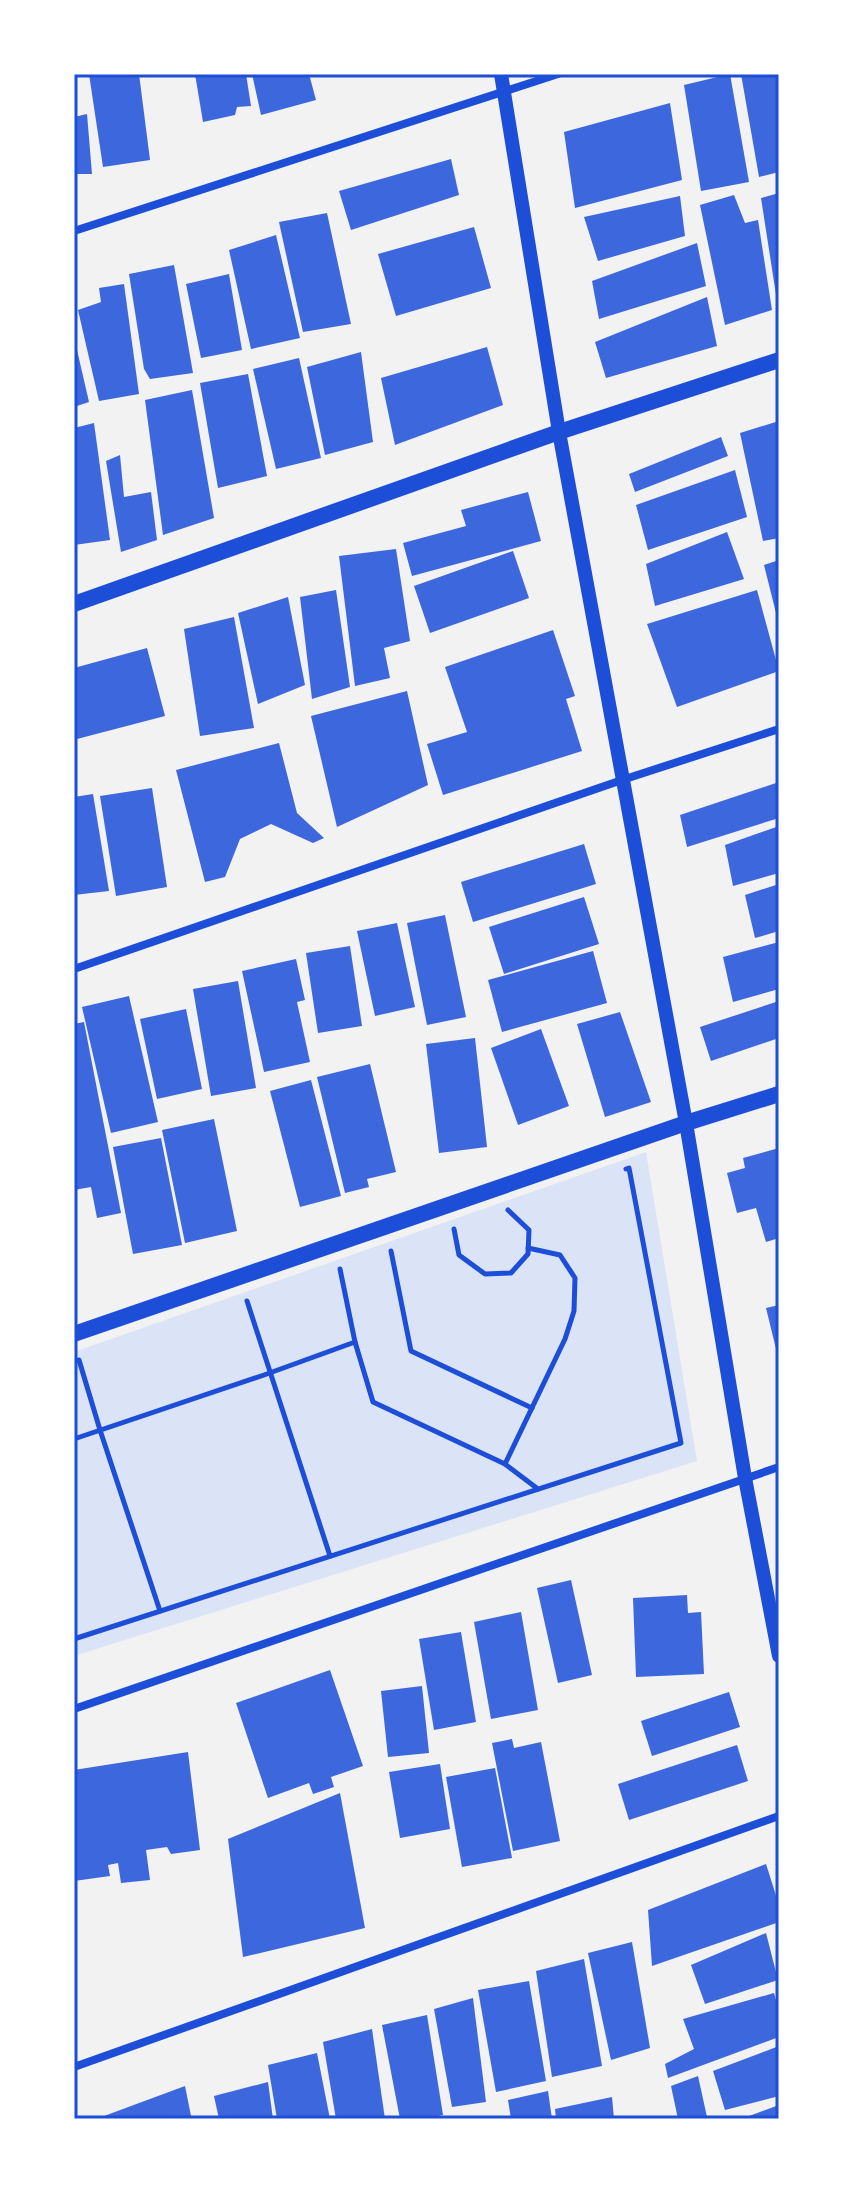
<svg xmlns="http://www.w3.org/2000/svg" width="853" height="2193" font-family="'Zilla Slab',serif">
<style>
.green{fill:#dbe4f7}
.building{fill:#3d67dc}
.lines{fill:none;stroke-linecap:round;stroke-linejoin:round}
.path{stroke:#1d4ed8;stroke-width:5}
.minor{stroke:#1d4ed8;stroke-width:8}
.tertiary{stroke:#1d4ed8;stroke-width:14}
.secondary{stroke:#1d4ed8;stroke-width:16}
.neatline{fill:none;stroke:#1d4ed8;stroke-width:3}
</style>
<rect width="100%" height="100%" fill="#f2f2f2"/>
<path class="green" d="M646 1152 697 1461 74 1656V1352Z"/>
<g class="building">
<path d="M89 74H139L150 160 103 167Z"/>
<path d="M195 74H246L251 106 237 107 235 115 203 122Z"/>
<path d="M252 74H309L316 100 261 115Z"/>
<path d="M730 74 749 182 701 191 684 85Z"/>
<path d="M741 74H779V172L759 177Z"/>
<path d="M670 103 682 180 575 208 564 132Z"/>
<path d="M87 114 92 174H74V117Z"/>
<path d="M451 159 459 195 351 230 339 191Z"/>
<path d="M779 193V301H777L761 198Z"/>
<path d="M734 195 745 223 758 220 772 310 725 325 700 205Z"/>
<path d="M680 196 685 236 598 261 584 217Z"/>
<path d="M327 213 351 324 303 332 279 222Z"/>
<path d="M474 227 491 288 396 316 378 254Z"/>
<path d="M276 235 300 338 251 349 229 250Z"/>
<path d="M697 243 706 286 599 319 592 281Z"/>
<path d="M174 265 193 373 150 379 144 369 129 274Z"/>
<path d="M229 274 242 350 201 358 186 284Z"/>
<path d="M124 284 139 394 99 401 78 310 101 302 99 288Z"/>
<path d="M707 297 717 346 606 378 595 342Z"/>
<path d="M74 337 89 402 74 407Z"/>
<path d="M487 347 503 405 395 445 381 378Z"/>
<path d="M361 352 373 442 325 455 307 367Z"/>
<path d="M299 358 321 458 276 469 253 369Z"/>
<path d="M248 374 267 476 218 488 200 383Z"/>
<path d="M192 390 214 518 163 535 145 400Z"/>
<path d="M779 421V538L763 541 740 433Z"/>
<path d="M94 423 110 540 74 545V428Z"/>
<path d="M721 437 728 456 635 492 629 474Z"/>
<path d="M120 455 124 497 151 492 157 540 121 552 106 461Z"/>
<path d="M735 470 747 517 648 550 636 505Z"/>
<path d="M528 492 541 541 412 576 403 543 466 526 461 510Z"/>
<path d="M727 532 744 579 655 606 646 564Z"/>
<path d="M396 549 410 641 384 648 390 678 355 686 339 556Z"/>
<path d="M513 551 529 598 430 633 414 586Z"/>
<path d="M779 560V621H778L764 565Z"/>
<path d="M336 590 350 687 312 699 300 597Z"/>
<path d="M757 590 779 671 677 707 647 624Z"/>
<path d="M288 597 305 685 258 704 238 613Z"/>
<path d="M234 617 254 728 200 736 184 629Z"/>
<path d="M553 630 575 696 566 699 582 751 443 795 427 744 467 732 445 667Z"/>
<path d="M147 648 165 716 77 739 74 726V668Z"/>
<path d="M407 691 428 785 337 827 311 716Z"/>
<path d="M279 743 297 813 324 838 313 843 271 824 240 839 225 877 205 882 176 770Z"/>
<path d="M779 782V818L687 847 680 815Z"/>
<path d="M152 788 167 887 116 896 100 796Z"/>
<path d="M93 794 109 891 74 895V797Z"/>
<path d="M779 826V873L733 886 725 845Z"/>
<path d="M584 844 596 884 473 922 461 882Z"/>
<path d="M779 884V931L755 938 745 895Z"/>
<path d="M584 897 599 944 504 974 489 927Z"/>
<path d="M445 915 466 1017 427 1025 407 923Z"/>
<path d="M397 923 415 1007 375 1016 357 931Z"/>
<path d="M779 942V989L733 1002 723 957Z"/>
<path d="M350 946 362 1026 318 1033 306 953Z"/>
<path d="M593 951 607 1003 502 1032 488 980Z"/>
<path d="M296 959 305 1000 297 1002 310 1062 264 1072 242 971Z"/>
<path d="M238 981 256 1088 211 1096 193 989Z"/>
<path d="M129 996 158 1122 111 1133 82 1007Z"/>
<path d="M779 1001V1038L711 1061 700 1027Z"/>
<path d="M186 1009 202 1089 157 1099 140 1019Z"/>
<path d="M620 1012 651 1102 605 1117 577 1024Z"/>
<path d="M84 1022 121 1213 97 1218 91 1187 74 1190V1024Z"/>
<path d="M541 1029 569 1106 518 1125 491 1048Z"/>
<path d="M475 1038 487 1147 439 1153 426 1044Z"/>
<path d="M370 1064 396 1172 367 1179 369 1187 345 1193 317 1077Z"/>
<path d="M311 1080 341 1196 300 1207 270 1091Z"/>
<path d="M214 1119 237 1231 185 1243 162 1130Z"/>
<path d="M161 1138 182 1245 133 1254 113 1147Z"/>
<path d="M779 1148V1238L766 1242 756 1208 737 1213 727 1173 745 1168 743 1158Z"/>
<path d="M779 1305V1356L778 1357 766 1308Z"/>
<path d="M571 1580 592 1675 558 1683 537 1588Z"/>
<path d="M687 1595 688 1613 701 1612 704 1674 636 1677 633 1598Z"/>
<path d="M521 1612 538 1710 491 1719 474 1622Z"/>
<path d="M461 1632 476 1722 434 1730 419 1639Z"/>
<path d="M330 1670 363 1766 331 1777 334 1787 313 1794 309 1783 268 1798 236 1703Z"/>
<path d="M422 1686 429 1753 388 1757 381 1691Z"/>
<path d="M729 1692 740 1727 652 1756 641 1721Z"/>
<path d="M512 1739 514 1748 541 1742 560 1841 513 1851 492 1743Z"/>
<path d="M737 1745 748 1781 629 1820 618 1784Z"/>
<path d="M188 1752 200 1850 171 1854 167 1847 146 1850 150 1880 121 1883 118 1863 108 1865 110 1876 74 1881V1770Z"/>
<path d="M440 1764 450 1829 400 1838 389 1772Z"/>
<path d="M495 1768 512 1858 462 1867 446 1777Z"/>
<path d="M340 1793 365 1928 243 1957 228 1839Z"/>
<path d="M766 1864 779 1905V1922L652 1966 648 1910Z"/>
<path d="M766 1933 778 1980 705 2004 691 1965Z"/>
<path d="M632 1942 650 2048 611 2060 588 1953Z"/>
<path d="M584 1959 602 2066 552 2077 536 1971Z"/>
<path d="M529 1981 546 2081 496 2092 478 1990Z"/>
<path d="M774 1993 779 2011V2037L668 2078 665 2064 694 2049 683 2019Z"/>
<path d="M473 1998 486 2102 452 2107 434 2009Z"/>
<path d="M427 2015 443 2115 424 2119H400L382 2025Z"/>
<path d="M372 2029 385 2119H336L323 2042Z"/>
<path d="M779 2046V2096L725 2110 713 2071Z"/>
<path d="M317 2053 330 2119H277L268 2065Z"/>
<path d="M698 2076 707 2117 703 2119H678L671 2086Z"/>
<path d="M268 2082 273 2119H219L214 2096Z"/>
<path d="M185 2086 191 2116 183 2119H96Z"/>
<path d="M548 2091 552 2119H511L508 2100Z"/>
<path d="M612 2097 614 2119H556L555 2109Z"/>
<path d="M779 2105V2119H741Z"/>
</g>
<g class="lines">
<g class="path">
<path d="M454 1229 459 1255 485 1274 511 1273 528 1254 529 1230 508 1210"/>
<path d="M528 1248 560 1255 575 1278 574 1311 565 1339 505 1464 538 1489"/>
<path d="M391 1251 411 1351 532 1408"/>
<path d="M340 1269 355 1342 373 1402 505 1464"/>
<path d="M247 1301 330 1556"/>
<path d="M79 1360 100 1430 160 1611"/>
<path d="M74 1439 264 1375 355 1342"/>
<path d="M74 1639 681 1443 629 1168 626 1169"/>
</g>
<g class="minor">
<path d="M74 231 558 74"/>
<path d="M74 969 622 780 779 729"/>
<path d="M74 1709 779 1467"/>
<path d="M74 2067 779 1816"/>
</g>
<path class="tertiary" d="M501 74 559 432 686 1123 745 1478 779 1656"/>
<g class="secondary">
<path d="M74 604 559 432 779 360"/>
<path d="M74 1334 686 1123 779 1094"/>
</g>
</g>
<rect width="853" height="2193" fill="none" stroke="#ffffff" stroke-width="152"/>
<rect x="76" y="76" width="701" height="2041" class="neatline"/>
</svg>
